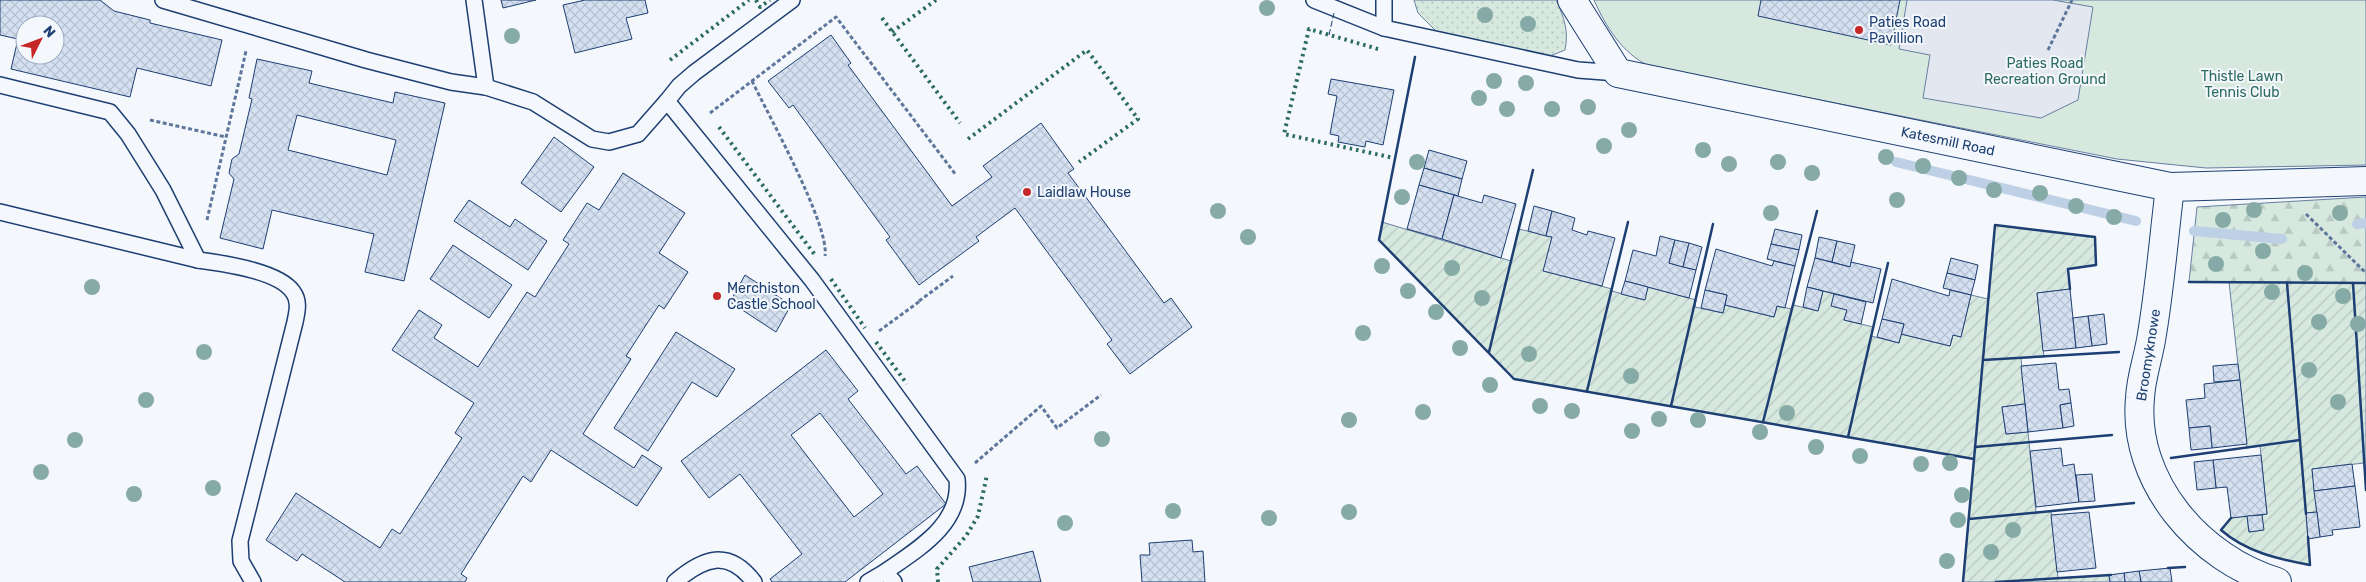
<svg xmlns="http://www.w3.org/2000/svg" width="2366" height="582" font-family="Rubik,sans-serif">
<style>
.grass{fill:url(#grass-dots);stroke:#687fa3}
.forest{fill:url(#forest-firs);stroke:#687fa3}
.park{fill:#d7e8df;stroke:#687fa3}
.garden{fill:url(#garden-furrows);stroke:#687fa3}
.parking{fill:#e3e8f0;stroke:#687fa3}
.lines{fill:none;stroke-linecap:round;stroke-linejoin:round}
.stream{stroke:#bed0e5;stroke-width:10}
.building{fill:url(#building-cross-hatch);stroke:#1d3f73;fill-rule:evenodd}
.service-casing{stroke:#1d3f73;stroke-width:18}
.minor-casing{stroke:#1d3f73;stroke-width:30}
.path{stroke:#5e769c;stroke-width:3;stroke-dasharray:4 2.5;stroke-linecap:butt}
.service{stroke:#f4f7fb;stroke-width:15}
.minor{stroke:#f4f7fb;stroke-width:28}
.hedge{stroke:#2c6c60;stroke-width:4;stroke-dasharray:2.5 4;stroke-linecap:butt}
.fence{stroke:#1d3f73;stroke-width:1;stroke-dasharray:6 2.5;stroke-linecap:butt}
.wall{stroke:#1d3f73;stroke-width:2.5}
.tree{fill:#86aba6}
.poi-dot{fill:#c62828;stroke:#f4f7fb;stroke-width:2}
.labels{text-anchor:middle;stroke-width:4;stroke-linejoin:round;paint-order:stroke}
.poi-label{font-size:14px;fill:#1d3f73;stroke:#f4f7fb;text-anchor:start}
.park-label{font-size:14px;fill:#2c6c60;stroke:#f4f7fb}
.street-label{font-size:14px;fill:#1d3f73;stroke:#f4f7fb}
</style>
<defs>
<pattern id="grass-dots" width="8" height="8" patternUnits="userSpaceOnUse" patternTransform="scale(1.25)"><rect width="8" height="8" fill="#d7e8df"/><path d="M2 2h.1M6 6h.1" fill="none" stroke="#b8c8c3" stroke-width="1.8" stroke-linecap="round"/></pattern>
<pattern id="forest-firs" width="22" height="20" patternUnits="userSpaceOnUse" patternTransform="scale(1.25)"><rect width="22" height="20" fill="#d7e8df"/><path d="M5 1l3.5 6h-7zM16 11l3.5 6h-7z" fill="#b8c8c3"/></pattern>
<pattern id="garden-furrows" width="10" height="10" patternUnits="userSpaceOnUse" patternTransform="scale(1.25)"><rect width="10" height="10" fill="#d7e8df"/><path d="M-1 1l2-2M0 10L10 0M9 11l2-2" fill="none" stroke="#b8c8c3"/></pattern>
<pattern id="building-cross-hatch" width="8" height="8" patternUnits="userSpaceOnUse" patternTransform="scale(1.25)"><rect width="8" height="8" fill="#d5e0f0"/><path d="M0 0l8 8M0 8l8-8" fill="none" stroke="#b6c1d1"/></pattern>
</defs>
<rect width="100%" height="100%" fill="#f4f7fb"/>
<path class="grass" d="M1414 0H1556C1564 17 1569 31 1565 50L1550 56 1436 31 1418 13Z"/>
<path class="forest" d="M2366 197V283L2189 282 2197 207Z"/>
<path class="park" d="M1594 0H2366V165L2206 168 2117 159 1649 66C1622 53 1606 27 1594 0Z"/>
<g class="garden">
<path d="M1382 222 1511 261 1519 229 1552 237 1544 271 1612 289V291L1644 300 1648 287 1696 300 1695 307 1723 313 1725 305 1774 317 1777 306 1792 309 1793 305 1818 311 1823 291 1834 294 1832 306 1847 310 1844 320 1873 327 1871 336 1899 343 1901 334 1950 346 1953 335 1961 337 1971 295 1988 299 1995 225 2095 237 2096 265 2068 269 2070 289 2037 293 2044 357 2021 358 2025 404 2002 407 2006 434 2028 432 2036 512 2051 511 2058 578 2109 575 2110 582H1963L1974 459 1514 379 1379 240Z"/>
<path d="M2229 282 2366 283V490L2364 463 2312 469 2317 512 2306 513 2310 565C2278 559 2246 552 2221 530L2231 518 2247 516 2249 532 2263 530 2262 515 2267 514 2260 446 2247 448Z"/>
</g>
<path class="parking" d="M1907 0H2053L2093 7 2078 100 2041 118 1923 98 1930 55 1899 49Z"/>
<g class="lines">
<g class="stream">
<path d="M1896 162 2136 221"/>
<path d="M2357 224 2366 223"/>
<path d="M2194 231 2282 239"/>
</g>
</g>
<g class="building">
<path d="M0 0H100L114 11 150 20V23L222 40 211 86 137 68 130 97 11 69 18 39 0 35ZM25 25H55V55H25Z"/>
<path d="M501 0H536L503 8Z"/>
<path d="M585 0H645L648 13 626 18 632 39 575 53 563 5Z"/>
<path d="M1761 0H1900L1891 45 1758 16Z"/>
<path d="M831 35 851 63 848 65 952 206 992 177 983 166 1041 123 1074 169 1068 173 1164 303 1171 298 1192 327 1130 374 1107 344 1112 340 1015 208 976 237 979 241 919 285 886 240 890 237 793 105 789 108 768 81Z"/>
<path d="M257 59 312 71 309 83 393 103 395 92 445 103 404 281 365 272 374 234 272 210 263 249 220 238 234 179 229 173 232 159 239 154 252 99 249 98ZM297 115 396 140 387 175 288 150Z"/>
<path d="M1331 79 1394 90 1383 145 1366 141 1365 147 1338 142 1339 136 1330 134 1337 96 1328 94Z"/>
<path d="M554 137 594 167 561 212 521 183Z"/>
<path d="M1429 150 1467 161 1462 179 1424 168Z"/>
<path d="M1424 168 1462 179 1458 196 1419 185Z"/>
<path d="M623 173 685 213 659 253 688 272 664 309 659 305 626 356 631 359 583 434 634 468 642 455 662 468 637 506 551 450 531 482 523 476 461 574 467 578 465 582H345L302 554 297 561 266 540 296 493 380 548 392 529 400 534 462 438 455 433 474 403 392 350 419 310 442 325 434 338 478 367 527 292 535 297 569 244 563 240 587 203 599 210Z"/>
<path d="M1419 185 1454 195 1442 239 1407 229Z"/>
<path d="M1454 195 1482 203 1484 195 1516 204 1501 258 1442 239Z"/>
<path d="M469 200 510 227 515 219 547 241 528 270 454 221Z"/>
<path d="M1534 206 1552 211 1546 236 1528 231Z"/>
<path d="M1552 211 1575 218 1572 230 1587 235 1588 231 1615 238 1602 286 1543 271 1552 237 1546 236Z"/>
<path d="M1775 229 1802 235 1799 250 1771 244Z"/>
<path d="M1660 236 1675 240 1669 263 1696 270 1689 298 1625 281 1633 250 1656 256Z"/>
<path d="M1819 237 1837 241 1832 262 1815 258Z"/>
<path d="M1675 240 1689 243 1683 267 1669 263Z"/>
<path d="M1837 241 1855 245 1850 267 1832 262Z"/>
<path d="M1689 243 1702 247 1696 270 1683 267Z"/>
<path d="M1771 244 1799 250 1795 266 1767 259Z"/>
<path d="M453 245 512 285 489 318 430 279Z"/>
<path d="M1716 249 1772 266 1774 261 1795 266 1785 308 1777 306 1774 317 1725 305 1727 295 1705 290Z"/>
<path d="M1815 258 1850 267 1851 262 1881 269 1873 303 1807 287Z"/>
<path d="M1951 258 1978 265 1975 280 1947 273Z"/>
<path d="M1947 273 1975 280 1971 295 1943 288Z"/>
<path d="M745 275 791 305 776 332 730 302Z"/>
<path d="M1892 279 1949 296 1950 290 1971 295 1961 337 1953 335 1950 346 1901 334 1904 324 1882 319Z"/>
<path d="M1625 281 1648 287 1645 300 1621 294Z"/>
<path d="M1807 287 1823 291 1818 311 1803 307Z"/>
<path d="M2070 289 2076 348 2043 351 2037 293Z"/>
<path d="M1705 290 1727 295 1723 313 1701 308Z"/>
<path d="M1834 294 1866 302 1861 324 1844 320 1847 310 1831 306Z"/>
<path d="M2104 314 2107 344 2092 346 2088 316Z"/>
<path d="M2088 316 2092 346 2076 348 2073 318Z"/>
<path d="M1882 319 1904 324 1899 343 1877 337Z"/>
<path d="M676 332 735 369 717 397 692 382 648 451 614 428Z"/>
<path d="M826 350 858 391 848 399 906 474 917 466 946 504 845 582H772L770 579 802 554 740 474 709 498 681 461ZM820 413 883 494 854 517 791 435Z"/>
<path d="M2056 363 2059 390 2069 389 2071 403 2060 405 2063 428 2028 432 2021 366Z"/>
<path d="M2238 364 2240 380 2214 382 2213 366Z"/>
<path d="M2240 380 2247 444 2212 448 2210 426 2189 428 2186 400 2205 398 2204 384Z"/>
<path d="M2071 403 2074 426 2063 428 2060 405Z"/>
<path d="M2025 404 2028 432 2006 434 2002 407Z"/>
<path d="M2210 426 2212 448 2191 450 2189 428Z"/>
<path d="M2061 448 2063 466 2074 464 2079 502 2036 507 2030 451Z"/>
<path d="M2261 455 2267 514 2231 518 2227 487 2216 488 2213 460Z"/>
<path d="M2213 460 2216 488 2197 490 2194 462Z"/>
<path d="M2352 464 2355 486 2314 491 2312 469Z"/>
<path d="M2092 474 2095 501 2079 502 2076 475Z"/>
<path d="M2355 486 2360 527 2332 530 2333 535 2320 537 2314 491Z"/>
<path d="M2089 512 2096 568 2057 572 2051 515Z"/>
<path d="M2317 512 2320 537 2308 539 2306 513Z"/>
<path d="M2262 515 2264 530 2249 532 2247 516Z"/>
<path d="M1192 540 1193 552 1203 551 1205 582H1142L1140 555H1150L1149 543Z"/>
<path d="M1033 551 1041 582H973L969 567Z"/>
<path d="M2170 568 2172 582H2141L2139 571Z"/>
<path d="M2139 571 2141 582H2125L2124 573Z"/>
<path d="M2124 573 2125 582H2110L2109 575Z"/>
</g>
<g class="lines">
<g class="service-casing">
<g id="service">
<path d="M163 0 366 60 451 82 486 87"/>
<path d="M474 0 486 87 533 102 592 139 609 142 638 134 667 101"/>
<path d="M792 0 694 73 679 86 667 101 812 280 957 479C962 524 918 549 885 572L894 582"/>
<path d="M1314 0 1384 28 1578 70 1618 73"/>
<path d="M1384 28V0"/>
<path d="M0 85 110 112 128 134 163 190 198 260C222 263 279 271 293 292 300 301 297 312 295 322L240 541 241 561 253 582"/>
<path d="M0 212 198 260"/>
<path d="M675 582C703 558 728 548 754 582"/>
<path d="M868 582 885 572"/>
</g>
</g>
<g class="minor-casing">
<g id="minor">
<path d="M1572 0 1618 73 2170 187 2366 181"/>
<path d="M2170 187C2164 236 2160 286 2152 334 2149 356 2141 376 2140 398 2132 482 2200 559 2277 582"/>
</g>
</g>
<g class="path">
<path d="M2048 50 2072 0"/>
<path d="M752 81C768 114 830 226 825 256"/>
<path d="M710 113 836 17 956 175"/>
<path d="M150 120 226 137"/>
<path d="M2306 214 2366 273"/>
<path d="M207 220 246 51"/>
<path d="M919 301 953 276"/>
<path d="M879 331 920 301"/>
<path d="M975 463 1041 406 1057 428 1101 395"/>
</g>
<use href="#service" class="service"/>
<use href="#minor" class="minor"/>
<g class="hedge">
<path d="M756 0 760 7 770 0"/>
<path d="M882 18 960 123"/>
<path d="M892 32 936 0"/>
<path d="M1378 49 1309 29 1284 134 1394 158"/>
<path d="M670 60 749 0"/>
<path d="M719 127 815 255"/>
<path d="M968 139 1087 50 1138 119 1079 162"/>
<path d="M831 279 865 328"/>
<path d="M876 342 907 384"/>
<path d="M938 582 937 569 966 536 978 516 987 475"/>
</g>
<path class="fence" d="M1329 35 1334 13"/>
<g class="wall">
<path d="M1415 57 1379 240 1514 379 1974 459"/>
<path d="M2189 282 2366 283"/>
<path d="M2287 283 2306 514"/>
<path d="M2353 283 2366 490"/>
<path d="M1489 352 1533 170"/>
<path d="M1983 360 2119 352"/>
<path d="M1587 391 1628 222"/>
<path d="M1671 406 1713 224"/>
<path d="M1763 422 1817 211"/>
<path d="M1848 437 1888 263"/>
<path d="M1975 447 2112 435"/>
<path d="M2171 458 2300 440"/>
<path d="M2231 518 2221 530C2246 552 2278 559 2310 565L2308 537"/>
<path d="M1969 519 2134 503"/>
<path d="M2168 568 2185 567"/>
<path d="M1963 582 1995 225 2095 237 2096 265 2068 269 2070 289"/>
<path d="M1996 582 2111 575"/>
</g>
</g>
<g class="tree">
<circle cx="1267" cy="8" r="8"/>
<circle cx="1485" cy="15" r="8"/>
<circle cx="1528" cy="24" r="8"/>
<circle cx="512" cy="36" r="8"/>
<circle cx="1494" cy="81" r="8"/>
<circle cx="1526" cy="83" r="8"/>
<circle cx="1479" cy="98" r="8"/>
<circle cx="1588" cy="107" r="8"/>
<circle cx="1507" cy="109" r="8"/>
<circle cx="1552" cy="109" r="8"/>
<circle cx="1629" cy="130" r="8"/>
<circle cx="1604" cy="146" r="8"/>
<circle cx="1703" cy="150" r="8"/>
<circle cx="1886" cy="157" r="8"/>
<circle cx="1417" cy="162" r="8"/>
<circle cx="1778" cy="162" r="8"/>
<circle cx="1729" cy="164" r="8"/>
<circle cx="1923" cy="166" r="8"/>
<circle cx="1812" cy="173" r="8"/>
<circle cx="1959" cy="178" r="8"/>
<circle cx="1994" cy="190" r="8"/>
<circle cx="2040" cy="193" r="8"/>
<circle cx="1402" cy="197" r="8"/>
<circle cx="1897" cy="200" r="8"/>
<circle cx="2076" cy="206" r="8"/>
<circle cx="2254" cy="210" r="8"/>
<circle cx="1218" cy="211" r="8"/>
<circle cx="1771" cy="213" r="8"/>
<circle cx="2340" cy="213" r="8"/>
<circle cx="2114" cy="217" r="8"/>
<circle cx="2223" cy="220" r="8"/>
<circle cx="1248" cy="237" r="8"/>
<circle cx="2263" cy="251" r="8"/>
<circle cx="2216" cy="264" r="8"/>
<circle cx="1382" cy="266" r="8"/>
<circle cx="1452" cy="268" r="8"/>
<circle cx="2305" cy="273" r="8"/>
<circle cx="92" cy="287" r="8"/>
<circle cx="1408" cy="291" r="8"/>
<circle cx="2272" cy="292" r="8"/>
<circle cx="2343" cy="296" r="8"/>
<circle cx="1482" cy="298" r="8"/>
<circle cx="1436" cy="312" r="8"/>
<circle cx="2319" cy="322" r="8"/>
<circle cx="2358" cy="324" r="8"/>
<circle cx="1363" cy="333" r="8"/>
<circle cx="1460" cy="348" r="8"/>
<circle cx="204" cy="352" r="8"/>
<circle cx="1529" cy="354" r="8"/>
<circle cx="2309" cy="370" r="8"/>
<circle cx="1631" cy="376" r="8"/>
<circle cx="1490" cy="385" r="8"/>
<circle cx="146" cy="400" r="8"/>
<circle cx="2338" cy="402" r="8"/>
<circle cx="1540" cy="406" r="8"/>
<circle cx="1572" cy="411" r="8"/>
<circle cx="1423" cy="412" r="8"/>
<circle cx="1787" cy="413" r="8"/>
<circle cx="1659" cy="419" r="8"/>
<circle cx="1349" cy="420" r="8"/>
<circle cx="1698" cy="420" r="8"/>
<circle cx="1632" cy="431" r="8"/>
<circle cx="1760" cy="432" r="8"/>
<circle cx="1102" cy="439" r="8"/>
<circle cx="75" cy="440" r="8"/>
<circle cx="1816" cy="447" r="8"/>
<circle cx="1860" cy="456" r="8"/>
<circle cx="1950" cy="463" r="8"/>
<circle cx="1921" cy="464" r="8"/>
<circle cx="41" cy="472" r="8"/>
<circle cx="213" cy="488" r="8"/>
<circle cx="134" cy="494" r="8"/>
<circle cx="1962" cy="495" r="8"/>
<circle cx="1173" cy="511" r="8"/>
<circle cx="1349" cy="512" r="8"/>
<circle cx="1269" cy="518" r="8"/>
<circle cx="1958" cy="520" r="8"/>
<circle cx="1065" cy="523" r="8"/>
<circle cx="2013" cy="530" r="8"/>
<circle cx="1991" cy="552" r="8"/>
<circle cx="1947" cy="561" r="8"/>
</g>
<g class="poi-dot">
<circle cx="1859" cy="30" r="5"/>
<circle cx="1027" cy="192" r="5"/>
<circle cx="717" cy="296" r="5"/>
</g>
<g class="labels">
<g class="poi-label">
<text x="1869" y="27">Paties Road<tspan x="1869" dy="16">Pavillion</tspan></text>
<text x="1037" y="197">Laidlaw House</text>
<text x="727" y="293">Merchiston<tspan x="727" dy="16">Castle School</tspan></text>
</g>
<g class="park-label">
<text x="2045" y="68">Paties Road<tspan x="2045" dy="16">Recreation Ground</tspan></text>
<text x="2242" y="81">Thistle Lawn<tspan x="2242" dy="16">Tennis Club</tspan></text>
</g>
<g class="street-label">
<text transform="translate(1948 141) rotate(12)" y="5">Katesmill Road</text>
<text transform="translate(2148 355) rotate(-81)" y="5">Broomyknowe</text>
</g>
</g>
<g transform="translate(40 40) rotate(48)"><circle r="24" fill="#f4f7fb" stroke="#9eadc5"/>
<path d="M0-4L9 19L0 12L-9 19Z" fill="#c62828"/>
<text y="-8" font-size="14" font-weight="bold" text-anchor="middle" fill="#1d3f73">N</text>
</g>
</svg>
